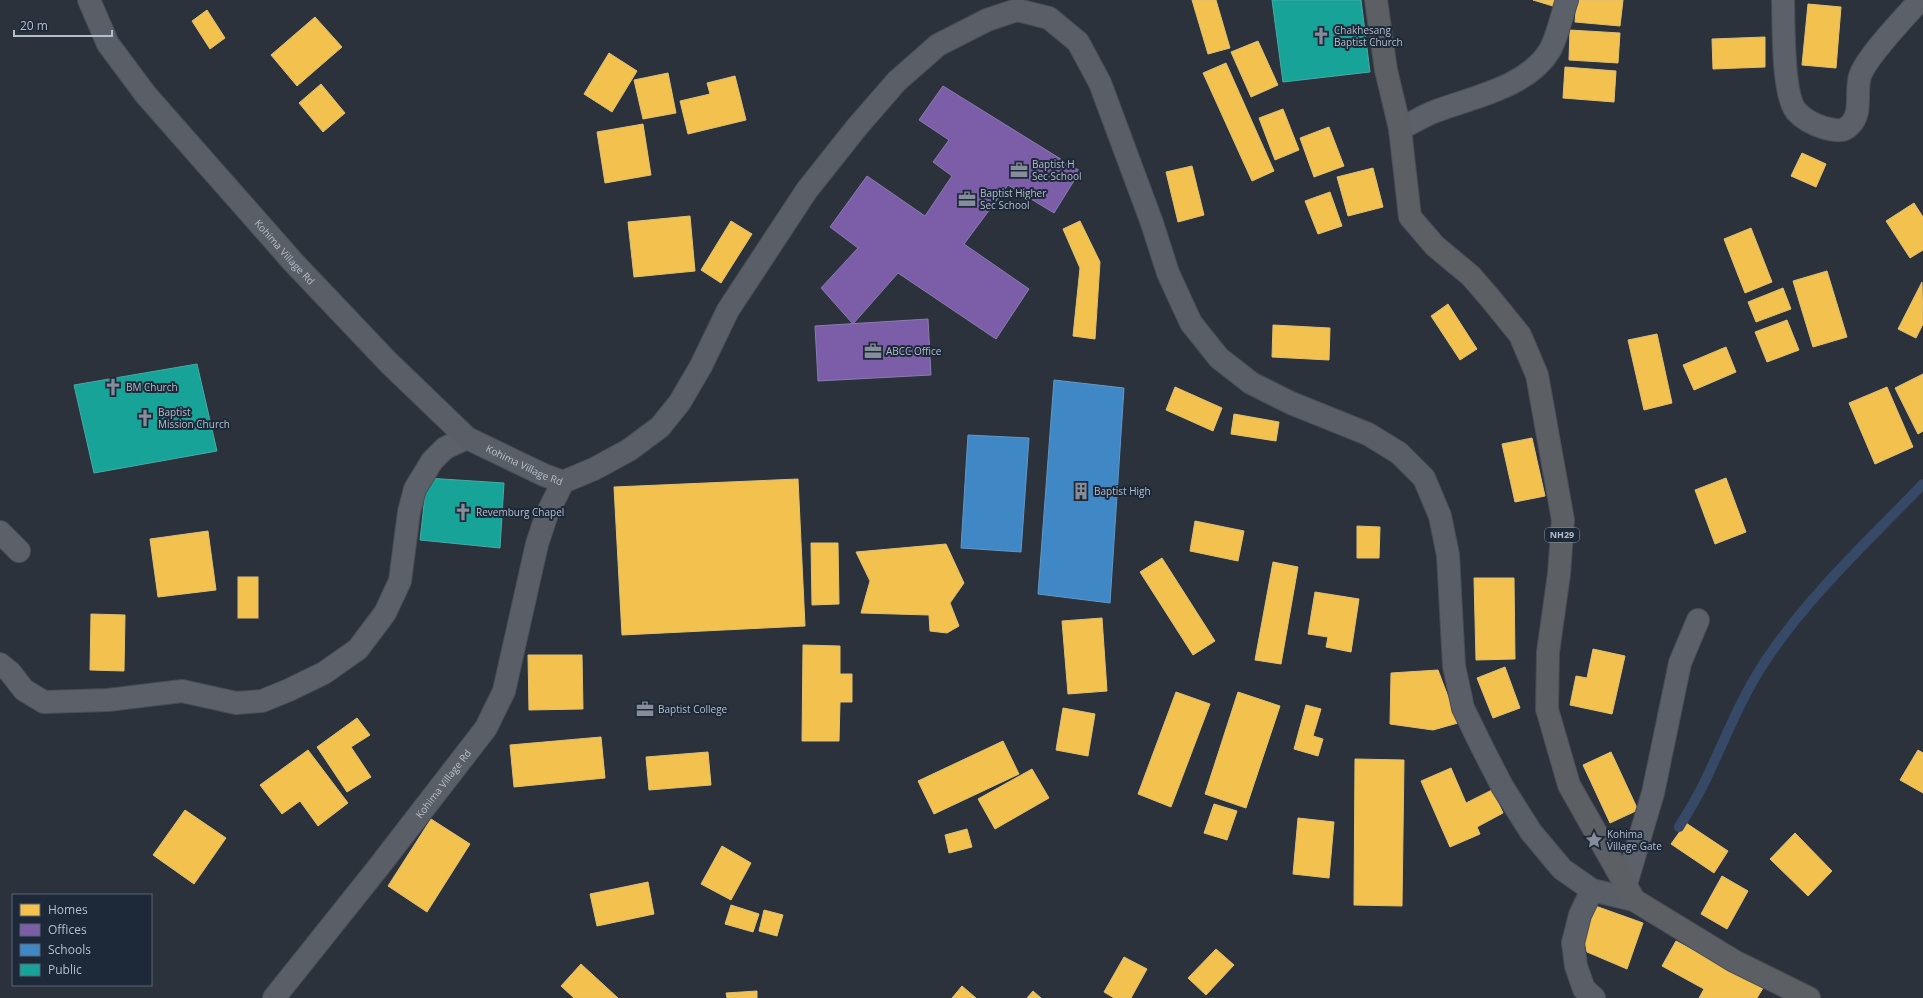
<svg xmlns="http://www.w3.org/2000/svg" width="1923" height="998" font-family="'Open Sans',sans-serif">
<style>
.homes{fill:#f2c14e;stroke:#e0c074}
.offices{fill:#7b5ea7;stroke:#8c7bb2}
.schools{fill:#3f88c5;stroke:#6298c7}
.public{fill:#17a398;stroke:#46aba8}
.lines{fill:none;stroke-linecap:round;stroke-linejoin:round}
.stream{stroke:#364a67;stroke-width:10}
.street-casing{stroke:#494e56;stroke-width:24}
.secondary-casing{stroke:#494e56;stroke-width:24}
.highway-casing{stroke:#484e57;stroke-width:24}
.street{stroke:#5b6069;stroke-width:22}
.secondary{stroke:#5a5f67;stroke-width:22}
.highway{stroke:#5c5f63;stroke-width:22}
.labels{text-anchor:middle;stroke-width:4;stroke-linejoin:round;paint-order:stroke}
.shield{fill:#1d2838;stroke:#8791a0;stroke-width:1}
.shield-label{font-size:9px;font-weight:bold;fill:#b5becc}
.poi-label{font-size:10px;fill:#b5becc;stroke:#1d2838;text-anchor:start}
.street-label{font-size:10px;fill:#b5becc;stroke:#1d2838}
</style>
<rect width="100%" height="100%" fill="#2b323c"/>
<g class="homes">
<path d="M1192 0H1216L1230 48 1208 54Z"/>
<path d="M1533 0H1558L1556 7Z"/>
<path d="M1577 0H1623L1620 26 1575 22Z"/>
<path d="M1808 4 1841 7 1836 68 1802 65Z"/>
<path d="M207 10 225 38 210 49 192 21Z"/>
<path d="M315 17 342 47 297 86 271 55Z"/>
<path d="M1570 30 1620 33 1618 63 1569 60Z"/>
<path d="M1765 37V67L1713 69 1712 39Z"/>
<path d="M1258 41 1278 85 1251 97 1231 52Z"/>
<path d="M609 53 637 71 612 112 584 94Z"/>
<path d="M1226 63 1274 171 1252 181 1203 73Z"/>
<path d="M1565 67 1616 71 1614 102 1563 98Z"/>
<path d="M668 73 676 113 643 119 634 80Z"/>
<path d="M735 76 746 120 688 134 680 101 710 94 707 83Z"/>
<path d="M321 84 345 113 323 132 299 103Z"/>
<path d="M1283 109 1299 150 1275 160 1259 118Z"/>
<path d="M643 124 651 175 605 183 597 132Z"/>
<path d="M1329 127 1344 166 1314 177 1300 138Z"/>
<path d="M1802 153 1826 164 1816 187 1791 176Z"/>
<path d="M1192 166 1204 215 1178 222 1166 172Z"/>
<path d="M1373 168 1383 207 1348 216 1337 177Z"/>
<path d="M1330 192 1342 226 1318 234 1305 201Z"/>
<path d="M1914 203 1923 217V250L1910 258 1886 221Z"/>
<path d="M690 216 695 271 634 277 628 222Z"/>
<path d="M731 221 752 234 721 283 701 270Z"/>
<path d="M1080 221 1100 262 1095 339 1073 336 1080 268 1063 229Z"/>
<path d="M1751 228 1772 282 1745 293 1724 239Z"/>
<path d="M1827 271 1847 337 1813 347 1793 281Z"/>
<path d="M1922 282 1923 324 1916 338 1898 329Z"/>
<path d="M1783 288 1791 309 1756 322 1748 302Z"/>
<path d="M1448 304 1477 349 1460 360 1431 316Z"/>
<path d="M1787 320 1799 350 1767 362 1755 332Z"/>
<path d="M1273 325 1330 328 1329 360 1272 357Z"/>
<path d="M1657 334 1672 403 1644 410 1628 340Z"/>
<path d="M1726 347 1736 372 1694 390 1683 365Z"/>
<path d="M1923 374V431L1918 434 1895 388Z"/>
<path d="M1175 387 1222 408 1213 431 1166 410Z"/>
<path d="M1887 387 1913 447 1875 464 1849 403Z"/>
<path d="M1234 414 1279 422 1276 441 1231 434Z"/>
<path d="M1532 438 1545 496 1515 502 1502 444Z"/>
<path d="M1726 478 1746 532 1715 544 1695 490Z"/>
<path d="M798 479 805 626 622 635 614 487Z"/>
<path d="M1195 521 1244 531 1238 561 1190 551Z"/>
<path d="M1357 526 1380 527 1379 558H1357Z"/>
<path d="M208 531 216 590 158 597 150 539Z"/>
<path d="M811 543H838L839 604 812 605Z"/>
<path d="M946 544 964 583 950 603 959 626 947 633 930 631 929 615 861 613 870 581 856 552Z"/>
<path d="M1162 558 1215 641 1193 655 1140 572Z"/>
<path d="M1273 562 1298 567 1281 664 1255 660Z"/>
<rect x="238" y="577" width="20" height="41"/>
<path d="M1474 578H1514L1515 659 1476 660Z"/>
<path d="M1315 592 1359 599 1351 652 1326 647 1328 637 1308 634Z"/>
<path d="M91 614 125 615 124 671 90 670Z"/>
<path d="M1102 618 1107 691 1068 694 1062 621Z"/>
<path d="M803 645 840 646V674H852V702H840L839 741H802Z"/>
<path d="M1593 649 1625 656 1612 714 1570 705 1576 676 1587 678Z"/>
<path d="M528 655H582L583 709 529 710Z"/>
<path d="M1505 667 1520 708 1493 718 1477 678Z"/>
<path d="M1438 670 1458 723 1433 730 1390 724 1391 673Z"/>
<path d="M1176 692 1210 704 1171 807 1138 794Z"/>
<path d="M1238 692 1280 706 1246 808 1205 794Z"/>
<path d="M1306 705 1321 709 1313 736 1323 739 1318 756 1294 749Z"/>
<path d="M1063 708 1095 714 1088 756 1056 750Z"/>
<path d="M357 718 370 735 351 747 371 777 347 792 317 747Z"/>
<path d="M601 737 605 778 514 787 510 745Z"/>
<path d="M1003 741 1019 774 934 814 918 781Z"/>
<path d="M308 750 348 803 318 826 300 801 282 814 260 785Z"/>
<path d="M1918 750 1923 753V793L1900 780Z"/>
<path d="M708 752 711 785 649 790 646 757Z"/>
<path d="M1611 752 1638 810 1610 823 1583 765Z"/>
<path d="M1355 759 1404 760 1402 906 1354 905Z"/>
<path d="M1451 768 1466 803 1492 790 1503 813 1477 827 1480 834 1450 847 1421 781Z"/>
<path d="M1032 769 1049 798 995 829 978 799Z"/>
<path d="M1214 804 1237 811 1227 840 1204 833Z"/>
<path d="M185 810 226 838 194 884 153 855Z"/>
<path d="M1298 818 1334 822 1329 878 1293 874Z"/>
<path d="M431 819 470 844 427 912 388 886Z"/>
<path d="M1686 823 1728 851 1714 873 1671 844Z"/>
<path d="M967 829 972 847 949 853 945 835Z"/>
<path d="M1795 833 1832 871 1808 896 1770 859Z"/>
<path d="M722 846 751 863 731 900 701 884Z"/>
<path d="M1722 876 1748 891 1727 929 1701 914Z"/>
<path d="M648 882 654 914 597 926 590 894Z"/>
<path d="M1590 904 1643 923 1627 969 1587 952 1582 931Z"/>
<path d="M731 905 759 914 753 932 725 924Z"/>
<path d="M764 910 783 915 777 936 759 931Z"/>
<path d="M1676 941 1763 988 1757 998H1699L1704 989 1662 966Z"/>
<path d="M1216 949 1234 965 1206 995 1188 978Z"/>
<path d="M1124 957 1147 969 1131 998H1114L1104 992Z"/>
<path d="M581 964 618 998H574L561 986Z"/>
<path d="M962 986 976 998H952Z"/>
<path d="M757 991V998H727L726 993Z"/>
<path d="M1033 991 1041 998H1027Z"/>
</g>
<g class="offices">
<path d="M943 86 1080 171 1054 213 1008 185 964 244 1029 289 996 339 898 273 853 324 821 288 858 248 830 227 867 176 925 216 952 176 933 162 949 140 919 120Z"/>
<path d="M928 319 931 375 818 381 815 326Z"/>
</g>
<g class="schools">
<path d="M1054 380 1124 388 1110 603 1038 594Z"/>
<path d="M968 435 1029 438 1021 552 961 548Z"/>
</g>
<g class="public">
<path d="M1272 0H1361L1370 72 1283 82Z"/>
<path d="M197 364 217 451 94 473 74 385Z"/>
<path d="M427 478 504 483 500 548 420 540Z"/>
</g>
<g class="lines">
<path class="stream" d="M1679 827C1689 811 1699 794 1707 777 1725 739 1741 698 1764 663 1808 596 1868 541 1923 484"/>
<g class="street-casing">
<g id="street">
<path d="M1783 0C1784 25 1782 93 1796 111 1803 119 1815 125 1825 128 1834 130 1843 133 1850 125 1863 113 1855 92 1860 76 1866 57 1905 17 1920 0"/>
<path d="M1400 129C1412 123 1423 116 1436 111 1473 97 1528 87 1550 50 1557 38 1562 14 1567 0"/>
<path d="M0 532 19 551"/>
<path d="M0 664 10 672 24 690 44 702 108 700 182 691 236 703 262 701 289 690 324 673 358 649 385 613 400 581 409 512 415 489 432 461 445 448 467 438"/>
<path d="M1626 884 1653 793 1680 663 1698 620"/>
</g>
</g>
<g class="secondary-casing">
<g id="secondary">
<path id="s1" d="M89 0 108 44 146 95 294 263 388 362 467 438 544 475 563 482"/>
<path d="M563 482 594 469 629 450 660 427 680 402 701 366 728 310 807 190 857 127 897 81 938 45 987 20 1017 10 1049 18 1078 42 1100 83 1152 223 1168 273 1191 323 1219 358 1251 383 1291 403 1368 434 1399 453 1424 478 1440 516 1448 555 1454 666 1463 708 1482 747 1502 786 1531 832 1562 869 1592 890 1634 900"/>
<path d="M1592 890 1580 915 1573 943 1576 966 1584 989 1594 998"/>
<path id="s2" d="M274 998 377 869 486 728 504 691 537 544 547 514 563 482"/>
</g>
</g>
<g class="highway-casing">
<path id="highway" d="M1376 0 1386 70 1400 129 1410 217 1435 246 1471 276 1490 298 1520 335 1537 375 1563 520 1559 574 1548 652 1547 709 1569 785 1634 900 1734 961 1809 998"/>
</g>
<use href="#street" class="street"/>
<use href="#secondary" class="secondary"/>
<use href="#highway" class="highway"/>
</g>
<defs>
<g id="church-bare" transform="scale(1.38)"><path d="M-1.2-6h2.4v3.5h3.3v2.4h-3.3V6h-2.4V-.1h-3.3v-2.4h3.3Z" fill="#858d9a" stroke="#1d2838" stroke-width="2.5" paint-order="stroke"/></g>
<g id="office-bare" transform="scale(1.38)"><path d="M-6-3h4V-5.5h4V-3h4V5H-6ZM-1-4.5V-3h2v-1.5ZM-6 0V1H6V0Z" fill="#858d9a" stroke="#1d2838" stroke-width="2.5" paint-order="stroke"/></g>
<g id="building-bare" transform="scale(1.38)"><path d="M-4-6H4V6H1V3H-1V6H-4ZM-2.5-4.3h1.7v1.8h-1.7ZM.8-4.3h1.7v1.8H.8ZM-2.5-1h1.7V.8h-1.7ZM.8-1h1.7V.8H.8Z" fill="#858d9a" stroke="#1d2838" stroke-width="2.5" paint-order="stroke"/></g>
<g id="sight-bare" transform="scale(1.38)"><path d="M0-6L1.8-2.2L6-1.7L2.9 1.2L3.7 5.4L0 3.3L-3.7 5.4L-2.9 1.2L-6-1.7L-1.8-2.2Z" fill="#858d9a" stroke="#1d2838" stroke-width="2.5" paint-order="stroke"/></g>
</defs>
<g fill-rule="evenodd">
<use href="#church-bare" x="1321" y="36"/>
<use href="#office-bare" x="1019" y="170"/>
<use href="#office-bare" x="967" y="199"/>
<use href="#office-bare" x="873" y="351"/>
<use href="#church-bare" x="113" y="387"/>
<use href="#church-bare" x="145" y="418"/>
<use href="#building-bare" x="1081" y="491"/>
<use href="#church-bare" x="463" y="512"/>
<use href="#office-bare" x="645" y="709"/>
<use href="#sight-bare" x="1594" y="840"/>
</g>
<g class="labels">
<rect class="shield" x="1545" y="528" width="34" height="14" rx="3"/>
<g class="shield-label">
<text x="1562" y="538">NH29</text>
</g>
<g class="poi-label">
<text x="1334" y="34">Chakhesang<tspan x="1334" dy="12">Baptist Church</tspan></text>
<text x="1032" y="168">Baptist H<tspan x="1032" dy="12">Sec School</tspan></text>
<text x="980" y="197">Baptist Higher<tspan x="980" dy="12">Sec School</tspan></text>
<text x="886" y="355">ABCC Office</text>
<text x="126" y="391">BM Church</text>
<text x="158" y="416">Baptist<tspan x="158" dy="12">Mission Church</tspan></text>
<text x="1094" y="495">Baptist High</text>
<text x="476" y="516">Revemburg Chapel</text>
<text x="658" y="713">Baptist College</text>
<text x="1607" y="838">Kohima<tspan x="1607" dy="12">Village Gate</tspan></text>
</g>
<g class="street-label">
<text dy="4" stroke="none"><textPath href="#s1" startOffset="321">Kohima Village Rd</textPath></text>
<text dy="4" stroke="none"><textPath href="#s1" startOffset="645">Kohima Village Rd</textPath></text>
<text dy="4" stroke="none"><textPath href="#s2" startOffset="273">Kohima Village Rd</textPath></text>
</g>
</g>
<rect x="12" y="894" width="140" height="92" fill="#1d2838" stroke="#5a6473"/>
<rect x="20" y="904" width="20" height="12" fill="#f2c14e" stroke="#5a6473"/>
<text x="48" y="914" font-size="12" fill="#b5becc">Homes</text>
<rect x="20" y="924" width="20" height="12" fill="#7b5ea7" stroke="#5a6473"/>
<text x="48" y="934" font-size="12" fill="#b5becc">Offices</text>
<rect x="20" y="944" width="20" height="12" fill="#3f88c5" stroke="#5a6473"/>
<text x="48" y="954" font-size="12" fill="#b5becc">Schools</text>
<rect x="20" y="964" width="20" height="12" fill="#17a398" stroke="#5a6473"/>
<text x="48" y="974" font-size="12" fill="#b5becc">Public</text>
<path d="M14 30v6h98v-6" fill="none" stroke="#b5becc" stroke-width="2"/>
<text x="20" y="30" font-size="12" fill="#b5becc" stroke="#1d2838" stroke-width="3" paint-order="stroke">20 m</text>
</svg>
